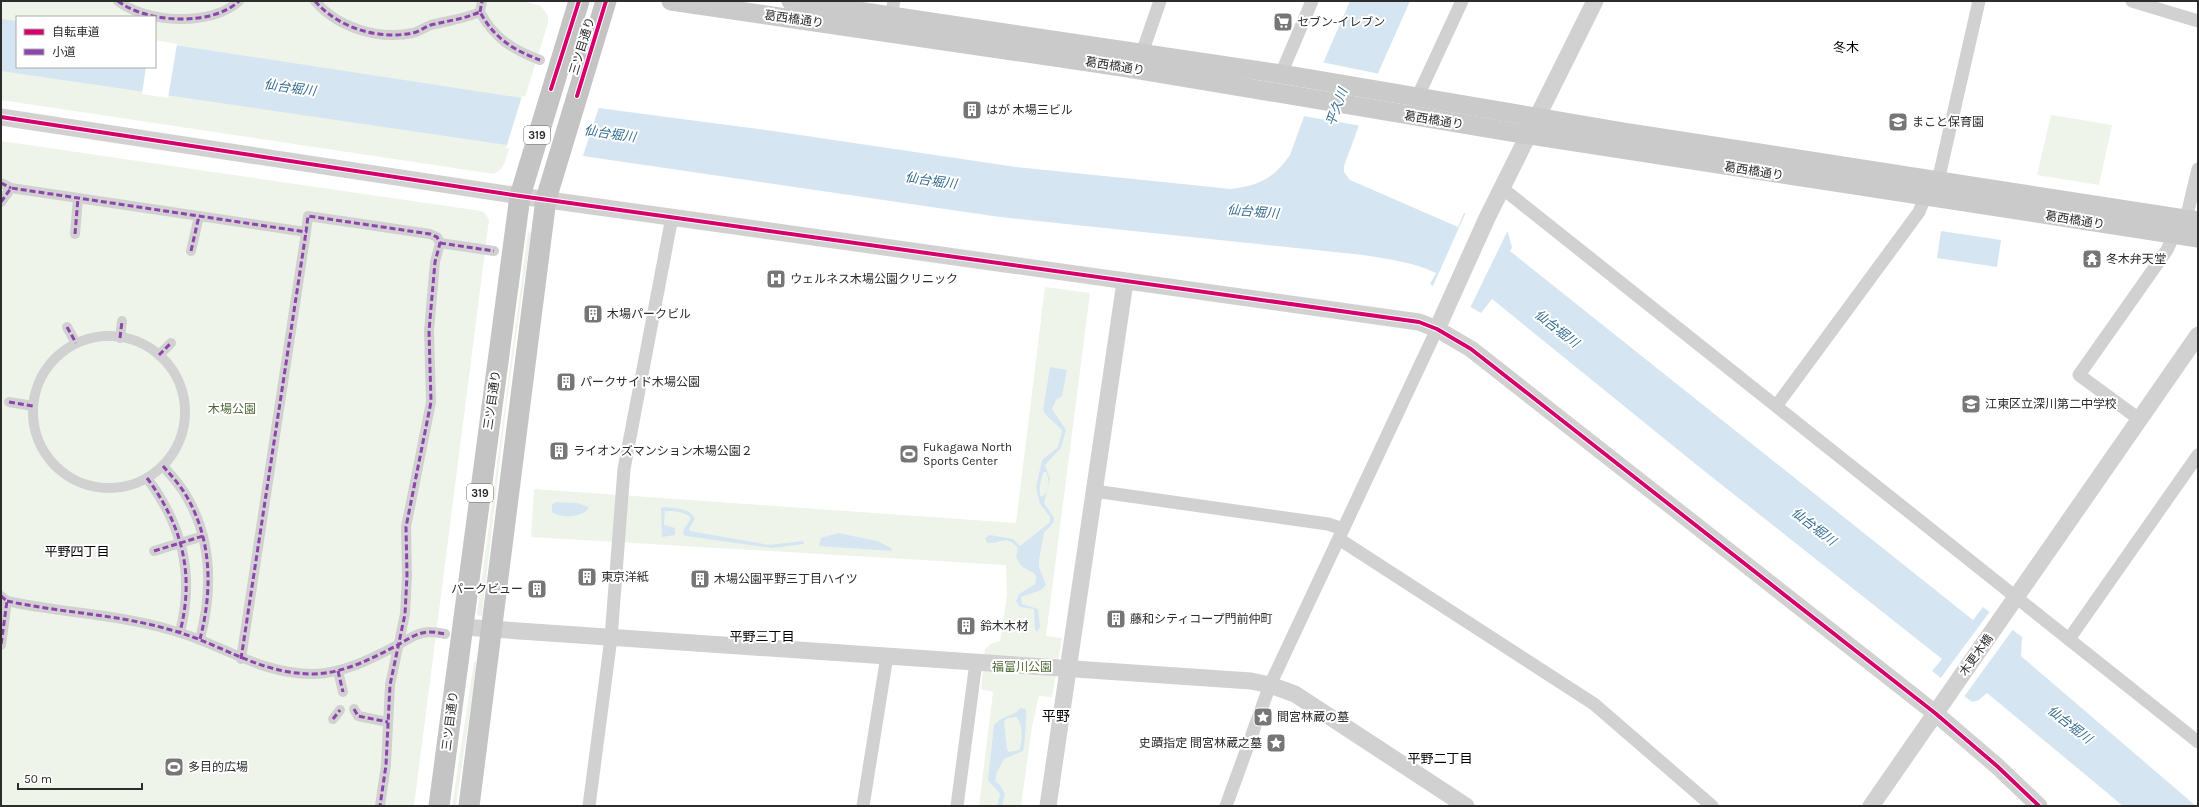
<svg xmlns="http://www.w3.org/2000/svg" width="2199" height="807" font-family="Karla,'Noto Sans JP',sans-serif">
<style>
.green{fill:#eff4ea;fill-rule:evenodd}
.water{fill:#d5e6f2;fill-rule:evenodd}
.pier{fill:#fff}
.lines{fill:none;stroke-linecap:round;stroke-linejoin:round}
.pedestrian{stroke:#d1d1d1;stroke-width:10}
.minor{stroke:#d1d1d1;stroke-width:13}
.tertiary{stroke:#d1d1d1;stroke-width:17}
.secondary{stroke:#cacaca;stroke-width:19}
.primary{stroke:#c4c4c4;stroke-width:21}
.quiet{stroke:#8e44ad;stroke-width:3;stroke-dasharray:6 3;stroke-linecap:butt}
.cycleway-casing{stroke:#fff;stroke-width:6}
.cycleway{stroke:#d6006c;stroke-width:4}
.labels{text-anchor:middle;stroke-width:4;stroke-linejoin:round;paint-order:stroke}
.shield{fill:#fff;stroke:#6b6b6b;stroke-width:1}
.shield-label{font-size:11px;font-weight:bold;fill:#2c2c2c}
.street-label{font-size:12px;fill:#2c2c2c;stroke:#fff}
.poi-label{font-size:12px;fill:#2c2c2c;stroke:#fff;text-anchor:start}
.park-label{font-size:12px;fill:#4f6938;stroke:#fff}
.neighbourhood-label{font-size:13px;fill:#000;stroke:#fff}
.water-label{font-size:13px;font-style:italic;fill:#376e91;stroke:#fff}
.quarter-label{font-size:14px;fill:#000;stroke:#fff}
</style>
<rect width="100%" height="100%" fill="#fff"/>
<g class="green">
<path d="M1 1H523L541 6 548 16V23L505 162 501 169 494 174 1 100ZM17 17H155V67H17Z"/>
<path d="M2051 115 2112 125 2099 185 2037 175Z"/>
<path d="M1 141 481 211 485 213 489 220 414 806H1Z"/>
<path d="M528 232 531 233 506 407 482 616 477 615Z"/>
<path d="M1045 287 1090 293 1046 636 1062 638 1052 697 1039 696 1032 727 1021 806H979L993 692 981 689 985 649 992 643 1000 641 1007 595 1006 565 531 537 534 489 1016 523Z"/>
<path d="M474 662H477L456 806H452Z"/>
</g>
<g class="water">
<path d="M1350 1H1410L1379 71 1344 166V172L1350 180 1458 227 1464 213 1508 232 1512 248 1510 251 1973 620 1983 607 2022 637 2021 656 2196 806H2123L1987 693 1979 700 1972 702 1932 671 1942 659 1698 466 1492 299 1481 313 1430 284 1436 273C1413 262 1388 259 1363 255L1000 217 1 71V19L17 21V67H155V42L522 98 773 131 1016 167 1231 189C1259 186 1274 178 1290 155L1324 61Z"/>
<path d="M1941 231 2001 240 1997 267 1937 258Z"/>
<path d="M1050 367 1067 370 1062 396 1056 400 1052 409 1066 430 1061 448 1045 465 1050 479 1044 503 1054 518 1053 523 1044 533 1039 560V567L1046 585 1041 590 1021 597 1022 604 1038 609 1040 627 1037 632 1035 629 1034 609 1020 607 1016 601 1019 594 1035 584C1039 572 1032 573 1024 568 1020 566 1018 560 1016 557L1018 548C1005 534 1002 544 987 543L985 538 990 535 1013 539 1020 546 1050 522V517L1040 504 1036 487 1042 460 1058 447 1062 431C1057 423 1046 418 1043 410ZM1046 472C1050 479 1049 494 1041 497 1038 492 1041 477 1044 472Z"/>
<path d="M556 502 577 503 589 507C584 518 561 519 552 512V505Z"/>
<path d="M664 507C675 508 691 508 695 519L689 529 690 531 769 545 803 541 804 544 772 548 686 536 683 534 684 529 691 518C684 511 674 511 665 511L664 525 675 528V535L662 537 661 508Z"/>
<path d="M838 533 877 541 891 548 892 551 819 546 821 538Z"/>
<path d="M1020 708 1026 709C1027 712 1025 746 1023 751L1004 759 997 772 995 781 1000 785 1005 794 1002 806H997L1000 794 988 780 994 725C1002 715 1016 716 1020 708ZM1016 717C1023 722 1023 743 1019 750L1009 752 1007 749 1004 721 1008 718Z"/>
</g>
<g class="pier">
<path d="M155 40 177 44 168 98 142 94 146 67H155Z"/>
<path d="M1321 62 1380 74 1362 126 1303 116Z"/>
<path d="M522 96 599 107 582 159 506 148Z"/>
<path d="M1466 212 1508 230 1470 308 1432 288Z"/>
<path d="M1991 610 2014 628 1963 698 1940 679Z"/>
</g>
<g class="lines">
<g class="pedestrian">
<path d="M118 1C146 23 212 27 239 1"/>
<path d="M315 1C338 28 378 40 413 33 421 31 427 25 435 24 452 20 463 19 480 12 494 38 513 50 540 60"/>
<path d="M480 12 482 1"/>
<path d="M1 183 11 188"/>
<path d="M1 202 11 188 306 232 308 216 430 234 437 237 440 243 435 262 429 331 431 402 406 527 407 575 405 614 390 685 386 765 380 806"/>
<path d="M75 234 78 198"/>
<path d="M440 243 494 251"/>
<path d="M191 251 199 216"/>
<path d="M67 327 76 343"/>
<circle cx="109" cy="412" r="76"/>
<path d="M120 338 122 321"/>
<path d="M159 355 171 343"/>
<path d="M9 402 33 406"/>
<path d="M163 466C170 474 178 483 184 492 212 537 213 589 200 639"/>
<path d="M147 478C182 525 195 574 180 632"/>
<path d="M154 551 203 536"/>
<path d="M1 596 7 601 1 645"/>
<path d="M7 601C61 613 117 614 171 630 223 644 258 674 314 674 343 673 369 660 394 647 406 641 416 632 430 632 435 632 440 633 445 634"/>
<path d="M241 659 306 232"/>
<path d="M338 671 343 692"/>
<path d="M354 709 358 716 388 722"/>
<path d="M333 719 340 710"/>
</g>
<g class="minor">
<path d="M2132 1 2198 21"/>
<path d="M891 16 894 1"/>
<path d="M1142 53 1160 1"/>
<path d="M1281 74 1312 1"/>
<path d="M1417 98 1462 1"/>
<path d="M1938 181 1979 1"/>
<path d="M1502 188 2198 742"/>
<path d="M2186 219 2198 169"/>
<path d="M1777 405 1919 212 1925 197"/>
<path d="M2139 419 2079 375 2167 250 2174 235"/>
<path d="M1094 491 1328 524 1343 529"/>
<path d="M1339 539 1594 704 1712 806"/>
<path d="M2069 639 2198 455"/>
<path d="M589 806 611 638 624 469 672 217"/>
<path d="M863 806 887 656"/>
<path d="M957 806 976 662"/>
<path d="M1226 806 1270 685 1437 329"/>
</g>
<g class="tertiary">
<path d="M1 117 520 196 1419 322 1437 329 1471 349 1935 713 1997 766 2039 806"/>
<path d="M1437 329 1487 218 1595 1"/>
<path d="M462 627 1251 681 1270 685 1295 694 1466 806"/>
<path d="M1048 806 1125 282"/>
<path d="M1871 806 2198 335"/>
</g>
<g class="secondary">
<path d="M671 1 1122 67 1529 135 2198 238"/>
<path d="M791 1 1281 74 1624 132 2198 221"/>
</g>
<g class="primary">
<path d="M439 806 520 196 579 1"/>
<path d="M469 806 546 199 606 1"/>
</g>
<g class="quiet">
<path d="M118 1C146 23 212 27 239 1"/>
<path d="M315 1C338 28 378 40 413 33 421 31 427 25 435 24 452 20 463 19 480 12 494 38 513 50 540 60"/>
<path d="M480 12 482 1"/>
<path d="M1 183 11 188"/>
<path d="M1 202 11 188 306 232 308 216 430 234 437 237 440 243 435 262 429 331 431 402 406 527 407 575 405 614 390 685 386 765 380 806"/>
<path d="M75 234 78 198"/>
<path d="M440 243 494 251"/>
<path d="M191 251 199 216"/>
<path d="M67 327 76 343"/>
<path d="M120 338 122 321"/>
<path d="M159 355 171 343"/>
<path d="M9 402 33 406"/>
<path d="M163 466C170 474 178 483 184 492 212 537 213 589 200 639"/>
<path d="M147 478C182 525 195 574 180 632"/>
<path d="M154 551 203 536"/>
<path d="M1 596 7 601 1 645"/>
<path d="M7 601C61 613 117 614 171 630 223 644 258 674 314 674 343 673 369 660 394 647 406 641 416 632 430 632 435 632 440 633 445 634"/>
<path d="M241 659 306 232"/>
<path d="M338 671 343 692"/>
<path d="M354 709 358 716 388 722"/>
<path d="M333 719 340 710"/>
</g>
<g class="cycleway-casing">
<g id="cycleway">
<path d="M551 89 579 1"/>
<path d="M577 96 606 1"/>
<path d="M1 117 520 196 1419 322 1437 329 1471 349 1935 713 1997 766 2039 806"/>
</g>
</g>
<use href="#cycleway" class="cycleway"/>
</g>
<defs>
<g id="supermarket-square" transform="scale(1)"><rect x="-9" y="-9" width="18" height="18" rx="4" fill="#767676" stroke="#fff"/><path d="M-6-5.5h2.5l.6 2H6L4.5 2H-2.5L-4.4-4H-6ZM-1.5 3.2a1.3 1.3 0 1 0 .1 0ZM3 3.2a1.3 1.3 0 1 0 .1 0Z" fill="#fff"/></g>
<g id="building-square" transform="scale(1)"><rect x="-9" y="-9" width="18" height="18" rx="4" fill="#767676" stroke="#fff"/><path d="M-4-6H4V6H1V3H-1V6H-4ZM-2.5-4.3h1.7v1.8h-1.7ZM.8-4.3h1.7v1.8H.8ZM-2.5-1h1.7V.8h-1.7ZM.8-1h1.7V.8H.8Z" fill="#fff"/></g>
<g id="school-square" transform="scale(1)"><rect x="-9" y="-9" width="18" height="18" rx="4" fill="#767676" stroke="#fff"/><path d="M0-5L7-2L0 1L-7-2ZM-4 1L0 2.5L4 1V4Q0 6-4 4Z" fill="#fff"/></g>
<g id="temple-square" transform="scale(1)"><rect x="-9" y="-9" width="18" height="18" rx="4" fill="#767676" stroke="#fff"/><path d="M0-6L5-2H3V0L6.5 2.5H4V6H1.5V3h-3V6H-4V2.5H-6.5L-3 0V-2H-5Z" fill="#fff"/></g>
<g id="hospital-square" transform="scale(1)"><rect x="-9" y="-9" width="18" height="18" rx="4" fill="#767676" stroke="#fff"/><path d="M-5-5h3v3.5h4V-5h3V5h-3V1.5h-4V5h-3Z" fill="#fff"/></g>
<g id="stadium-square" transform="scale(1)"><rect x="-9" y="-9" width="18" height="18" rx="4" fill="#767676" stroke="#fff"/><path d="M0-5a6.5 5 0 1 0 0 10a6.5 5 0 1 0 0-10ZM-3.5-1.8h7v3.6h-7Z" fill="#fff"/></g>
<g id="sight-square" transform="scale(1)"><rect x="-9" y="-9" width="18" height="18" rx="4" fill="#767676" stroke="#fff"/><path d="M0-6L1.8-2.2L6-1.7L2.9 1.2L3.7 5.4L0 3.3L-3.7 5.4L-2.9 1.2L-6-1.7L-1.8-2.2Z" fill="#fff"/></g>
</defs>
<g fill-rule="evenodd">
<use href="#supermarket-square" x="1283" y="22"/>
<use href="#building-square" x="972" y="110"/>
<use href="#school-square" x="1898" y="122"/>
<use href="#temple-square" x="2092" y="259"/>
<use href="#hospital-square" x="776" y="279"/>
<use href="#building-square" x="593" y="314"/>
<use href="#building-square" x="566" y="382"/>
<use href="#school-square" x="1971" y="404"/>
<use href="#building-square" x="559" y="451"/>
<use href="#stadium-square" x="909" y="454"/>
<use href="#building-square" x="587" y="577"/>
<use href="#building-square" x="700" y="579"/>
<use href="#building-square" x="537" y="589"/>
<use href="#building-square" x="1116" y="619"/>
<use href="#building-square" x="966" y="626"/>
<use href="#sight-square" x="1263" y="717"/>
<use href="#sight-square" x="1276" y="743"/>
<use href="#stadium-square" x="174" y="767"/>
</g>
<g class="labels">
<g class="shield">
<rect x="524" y="126" width="26" height="18" rx="3"/>
<rect x="467" y="484" width="26" height="18" rx="3"/>
</g>
<g class="shield-label">
<text x="537" y="139">319</text>
<text x="480" y="497">319</text>
</g>
<g class="street-label">
<text transform="translate(794 19) rotate(8)" y="4">葛西橋通り</text>
<text transform="translate(582 46) rotate(-73)" y="4">三ツ目通り</text>
<text transform="translate(1115 66) rotate(9)" y="4">葛西橋通り</text>
<text transform="translate(1434 120) rotate(9)" y="4">葛西橋通り</text>
<text transform="translate(1754 171) rotate(9)" y="4">葛西橋通り</text>
<text transform="translate(2075 220) rotate(9)" y="4">葛西橋通り</text>
<text transform="translate(492 400) rotate(-82)" y="4">三ツ目通り</text>
<text transform="translate(1976 655) rotate(-54)" y="4">木更木橋</text>
<text transform="translate(450 721) rotate(-83)" y="4">三ツ目通り</text>
</g>
<g class="poi-label">
<text x="1297" y="26">セブン-イレブン</text>
<text x="986" y="114">はが 木場三ビル</text>
<text x="1912" y="126">まこと保育園</text>
<text x="2106" y="263">冬木弁天堂</text>
<text x="790" y="283">ウェルネス木場公園クリニック</text>
<text x="607" y="318">木場パークビル</text>
<text x="580" y="386">パークサイド木場公園</text>
<text x="1985" y="408">江東区立深川第二中学校</text>
<text x="923" y="451">Fukagawa North<tspan x="923" dy="14">Sports Center</tspan></text>
<text x="573" y="455">ライオンズマンション木場公園２</text>
<text x="601" y="581">東京洋紙</text>
<text x="714" y="583">木場公園平野三丁目ハイツ</text>
<text x="523" y="593" text-anchor="end">パークビュー</text>
<text x="1130" y="623">藤和シティコープ門前仲町</text>
<text x="980" y="630">鈴木木材</text>
<text x="1277" y="721">間宮林蔵の墓</text>
<text x="1262" y="747" text-anchor="end">史蹟指定 間宮林蔵之墓</text>
<text x="188" y="771">多目的広場</text>
</g>
<g class="park-label">
<text x="232" y="413">木場公園</text>
<text x="1022" y="671">福富川公園</text>
</g>
<g class="neighbourhood-label">
<text x="1846" y="52">冬木</text>
<text x="77" y="556">平野四丁目</text>
<text x="762" y="641">平野三丁目</text>
<text x="1440" y="763">平野二丁目</text>
</g>
<g class="water-label">
<text transform="translate(290 87) rotate(8)" y="5">仙台堀川</text>
<text transform="translate(1336 107) rotate(-70)" y="5">平久川</text>
<text transform="translate(610 133) rotate(8)" y="5">仙台堀川</text>
<text transform="translate(931 180) rotate(8)" y="5">仙台堀川</text>
<text transform="translate(1253 211) rotate(5)" y="5">仙台堀川</text>
<text transform="translate(1557 328) rotate(38)" y="5">仙台堀川</text>
<text transform="translate(1814 526) rotate(38)" y="5">仙台堀川</text>
<text transform="translate(2070 724) rotate(38)" y="5">仙台堀川</text>
</g>
<g class="quarter-label">
<text x="1056" y="721">平野</text>
</g>
</g>
<rect width="2199" height="807" fill="none" stroke="#2c2c2c" stroke-width="4"/>
<rect x="16" y="16" width="140" height="52" fill="#ffffff" stroke="#ababab"/>
<rect x="24" y="29" width="20" height="6" fill="#d6006c" stroke="#ababab"/>
<text x="52" y="36" font-size="12" fill="#2c2c2c">自転車道</text>
<rect x="24" y="49" width="20" height="6" fill="#8e44ad" stroke="#ababab"/>
<text x="52" y="56" font-size="12" fill="#2c2c2c">小道</text>
<path d="M18 783v6h124v-6" fill="none" stroke="#2c2c2c" stroke-width="2"/>
<text x="24" y="783" font-size="12" fill="#2c2c2c" stroke="#ffffff" stroke-width="3" paint-order="stroke">50 m</text>
</svg>
